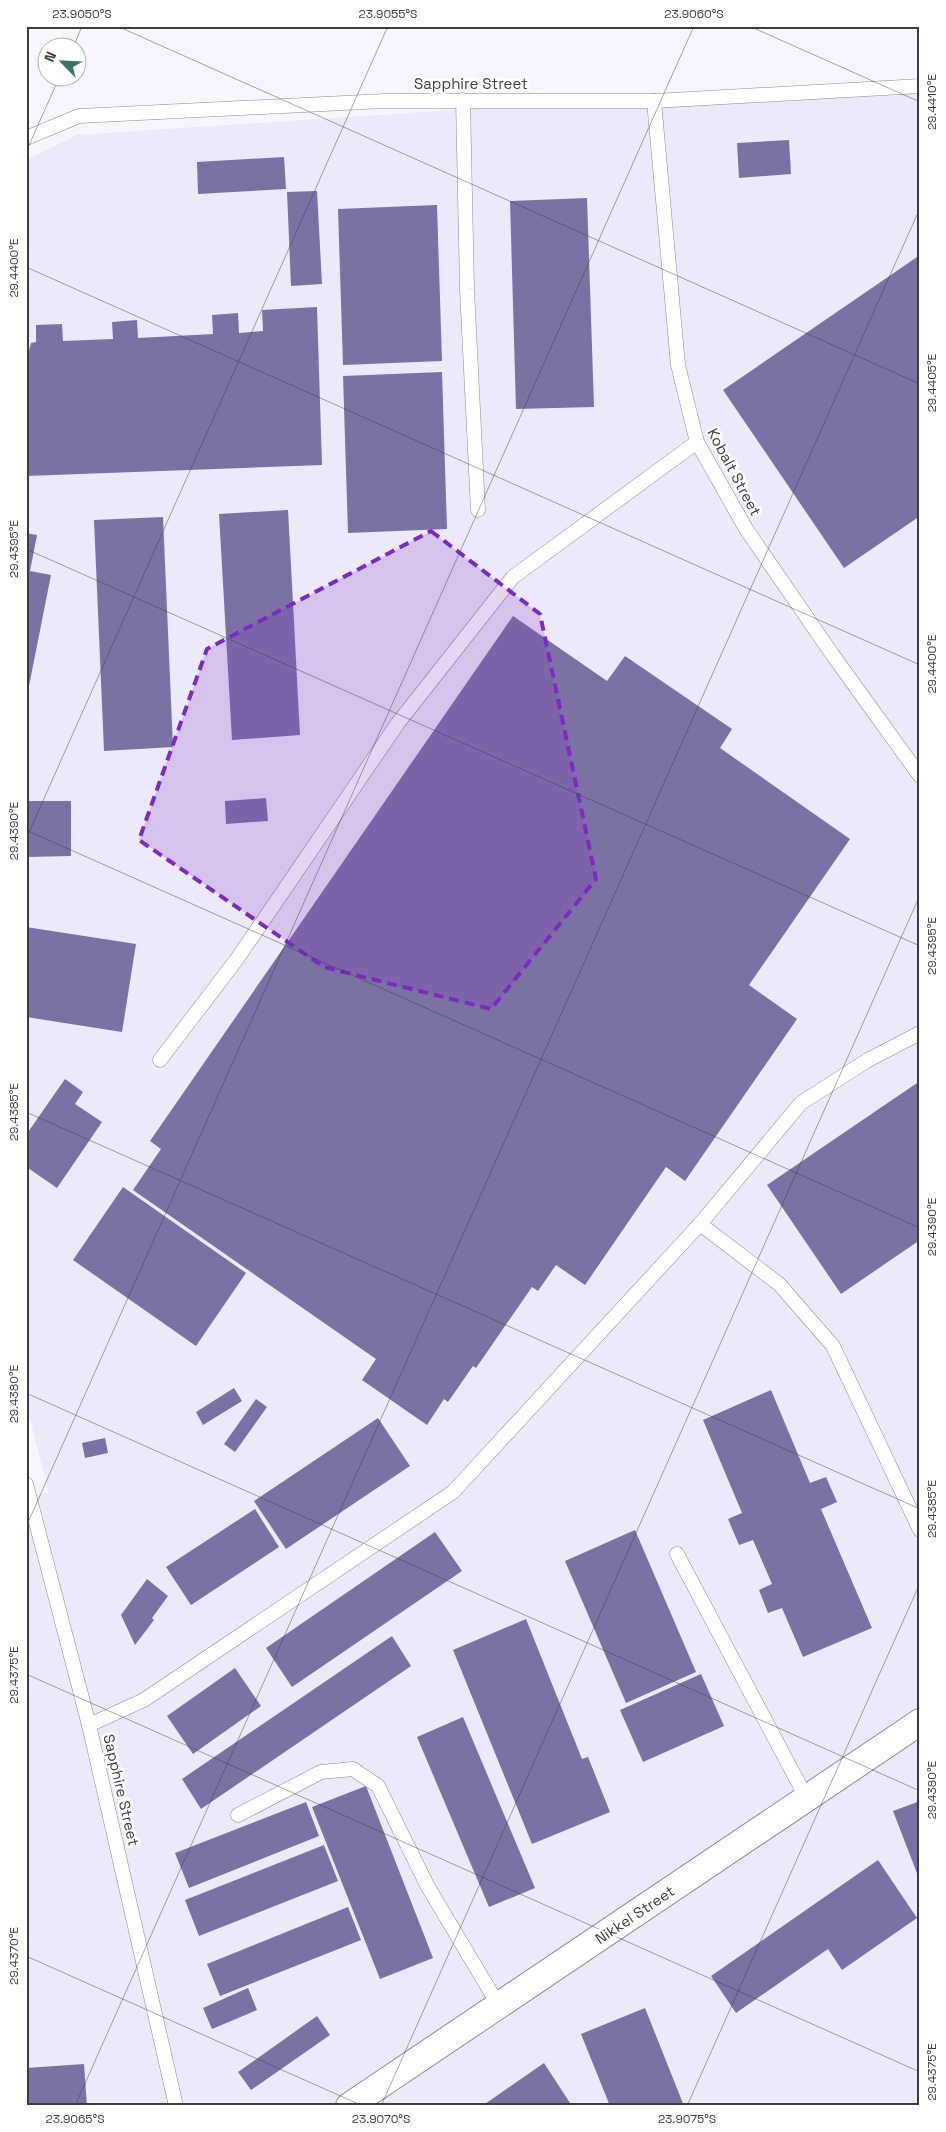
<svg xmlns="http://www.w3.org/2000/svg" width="946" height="2132" font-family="'Space Grotesk',sans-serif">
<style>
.built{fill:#ece9fa}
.building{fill:#7c71a5}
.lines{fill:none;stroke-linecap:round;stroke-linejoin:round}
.lane-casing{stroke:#8b8a93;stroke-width:15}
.street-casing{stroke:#8b8a93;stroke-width:28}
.lane{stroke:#fff;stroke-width:14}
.street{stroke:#fff;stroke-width:26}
.marked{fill:#7b2cbf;fill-opacity:0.2;stroke:#7b2cbf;stroke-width:4;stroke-dasharray:10 6;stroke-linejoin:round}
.ticks{fill:none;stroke:#3c3b3f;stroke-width:1;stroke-opacity:0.45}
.labels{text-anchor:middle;stroke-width:5;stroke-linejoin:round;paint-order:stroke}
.street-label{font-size:15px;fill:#3c3b3f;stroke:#fff}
.neatline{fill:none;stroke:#3c3b3f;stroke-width:2}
.ticks-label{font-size:12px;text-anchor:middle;fill:#3c3b3f}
</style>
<rect width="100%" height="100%" fill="#f7f6fe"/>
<path class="built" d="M920 79V2106H26V1495L49 1493 26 1404V160L77 135Z"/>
<g class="building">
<path d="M789 140 791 174 739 178 737 143Z"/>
<path d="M284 157 286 189 198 194 197 162Z"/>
<path d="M317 191 322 284 291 286 287 192Z"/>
<path d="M587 198 594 407 516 409 510 201Z"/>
<path d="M437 205 442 361 343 365 338 209Z"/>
<path d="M920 255V516L844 568 723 390Z"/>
<path d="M317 307 322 465 26 476V363L31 343 36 342V325L62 324 63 341 113 339 112 322 137 320 138 338 213 334 212 315 238 313 239 333 263 331 262 310Z"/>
<path d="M442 372 447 529 348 533 343 376Z"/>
<path d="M288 510 300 735 232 740 219 514Z"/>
<path d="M163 517 173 747 104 751 94 520Z"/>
<path d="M26 533 37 535 30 571 51 575 27 696Z"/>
<path d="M513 616 607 681 625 656 732 729 720 748 850 839 749 985 797 1019 685 1181 666 1167 585 1285 556 1265 538 1291 532 1287 476 1368 473 1366 448 1402 444 1399 427 1425 362 1380 376 1359 133 1190 161 1149 150 1141Z"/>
<path d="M266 798 268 821 226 824 225 801Z"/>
<path d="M26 801H71V856L26 857Z"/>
<path d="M26 927 136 944 122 1032 26 1017Z"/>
<path d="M65 1079 83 1092 75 1104 102 1122 57 1188 28 1168 26 1171V1135Z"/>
<path d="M920 1081V1240L841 1294 767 1185Z"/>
<path d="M123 1187 246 1273 196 1346 73 1260Z"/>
<path d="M234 1388 242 1401 203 1425 196 1412Z"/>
<path d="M771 1390 810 1483 826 1477 837 1502 821 1509 872 1628 803 1657 782 1608 768 1613 759 1590 772 1584 753 1540 739 1545 728 1519 742 1513 703 1420Z"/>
<path d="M256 1399 267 1407 235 1452 224 1444Z"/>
<path d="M378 1418 410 1466 286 1549 254 1501Z"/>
<path d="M105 1438 108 1453 85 1458 82 1443Z"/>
<path d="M255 1509 279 1547 191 1605 166 1567Z"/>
<path d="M635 1530 696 1672 626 1703 565 1561Z"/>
<path d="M435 1532 462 1571 292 1687 266 1648Z"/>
<path d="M147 1579 168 1596 152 1618 154 1620 135 1645 121 1615Z"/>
<path d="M526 1619 582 1759 588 1757 610 1812 532 1844 453 1650Z"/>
<path d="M392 1636 411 1666 201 1809 182 1779Z"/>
<path d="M235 1668 261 1706 193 1754 167 1716Z"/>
<path d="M701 1674 724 1726 643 1762 620 1710Z"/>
<path d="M463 1717 535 1888 489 1907 417 1737Z"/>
<path d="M366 1786 433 1958 380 1979 312 1807Z"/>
<path d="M920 1801V1881L893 1811Z"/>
<path d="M306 1802 319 1836 189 1888 175 1853Z"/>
<path d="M324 1845 338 1881 199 1936 185 1900Z"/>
<path d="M878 1860 917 1918 842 1970 828 1949 736 2013 711 1976Z"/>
<path d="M348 1907 361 1940 220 1996 207 1964Z"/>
<path d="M248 1988 257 2010 212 2029 203 2008Z"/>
<path d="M645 2008 684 2106H610L581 2034Z"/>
<path d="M317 2016 330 2035 251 2090 238 2072Z"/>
<path d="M544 2063 572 2106H482Z"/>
<path d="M84 2064 87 2106H26V2068Z"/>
</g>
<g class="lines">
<g class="lane-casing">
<g id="lane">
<path d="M463 100 467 289 478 510"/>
<path d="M654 101 678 365 697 442 746 529 832 654 920 776"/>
<path d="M26 138 79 116 384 101H654L920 86"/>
<path d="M160 1060 237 959 398 723 513 577 697 442"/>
<path d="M700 1224 779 1284 833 1346 920 1530"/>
<path d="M26 1484 89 1725 176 2106"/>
<path d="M677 1554 807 1799"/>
<path d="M89 1725 144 1700 453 1492 700 1224 801 1103 868 1060 920 1033"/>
<path d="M238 1815 321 1772 353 1769 378 1786 428 1887 499 2006"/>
</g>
</g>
<g class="street-casing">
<path id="street" d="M349 2106 920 1722"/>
</g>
<use href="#lane" class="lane"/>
<use href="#street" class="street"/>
</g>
<path class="marked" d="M431 531 540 614 596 879 491 1009 324 967 139 840 207 649Z"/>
<path class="ticks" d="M117 26 920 384M749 26 920 102M73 48 82 26M26 152 59 78M26 267 920 665M26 549 920 946M26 830 920 1228M26 839 388 26M26 1112 920 1509M26 1393 920 1791M26 1527 694 26M26 1674 920 2072M26 1956 363 2106M75 2106 920 208M381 2106 920 895M687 2106 920 1583"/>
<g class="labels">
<g class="street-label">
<text x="471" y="89">Sapphire Street</text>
<text transform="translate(734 472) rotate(62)" y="5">Kobalt Street</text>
<text transform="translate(121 1790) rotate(77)" y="5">Sapphire Street</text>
<text transform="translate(635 1915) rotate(-34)" y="5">Nikkel Street</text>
</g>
</g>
<rect width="946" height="2132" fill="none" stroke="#ffffff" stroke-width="55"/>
<g transform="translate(62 62) rotate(294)"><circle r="24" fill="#ffffff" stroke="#b1b1b2"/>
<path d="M0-4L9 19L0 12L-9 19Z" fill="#397763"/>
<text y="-8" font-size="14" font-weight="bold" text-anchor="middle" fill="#3c3b3f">N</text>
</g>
<rect x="28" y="28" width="890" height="2076" class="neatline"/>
<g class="ticks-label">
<text x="82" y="18">23.9050°S</text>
<text x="388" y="18">23.9055°S</text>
<text x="694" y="18">23.9060°S</text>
<text transform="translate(932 102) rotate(-90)" y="4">29.4410°E</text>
<text transform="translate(14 268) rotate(-90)" y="4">29.4400°E</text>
<text transform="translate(932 383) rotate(-90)" y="4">29.4405°E</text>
<text transform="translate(14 549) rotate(-90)" y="4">29.4395°E</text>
<text transform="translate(932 664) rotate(-90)" y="4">29.4400°E</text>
<text transform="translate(14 831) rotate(-90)" y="4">29.4390°E</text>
<text transform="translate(932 946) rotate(-90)" y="4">29.4395°E</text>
<text transform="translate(14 1112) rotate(-90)" y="4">29.4385°E</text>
<text transform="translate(932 1227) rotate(-90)" y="4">29.4390°E</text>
<text transform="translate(14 1394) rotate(-90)" y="4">29.4380°E</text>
<text transform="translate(932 1509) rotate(-90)" y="4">29.4385°E</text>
<text transform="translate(14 1675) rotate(-90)" y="4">29.4375°E</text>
<text transform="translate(932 1790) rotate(-90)" y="4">29.4380°E</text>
<text transform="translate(14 1956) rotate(-90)" y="4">29.4370°E</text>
<text transform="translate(932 2072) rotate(-90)" y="4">29.4375°E</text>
<text x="75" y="2123">23.9065°S</text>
<text x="381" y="2123">23.9070°S</text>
<text x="687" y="2123">23.9075°S</text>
</g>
</svg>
